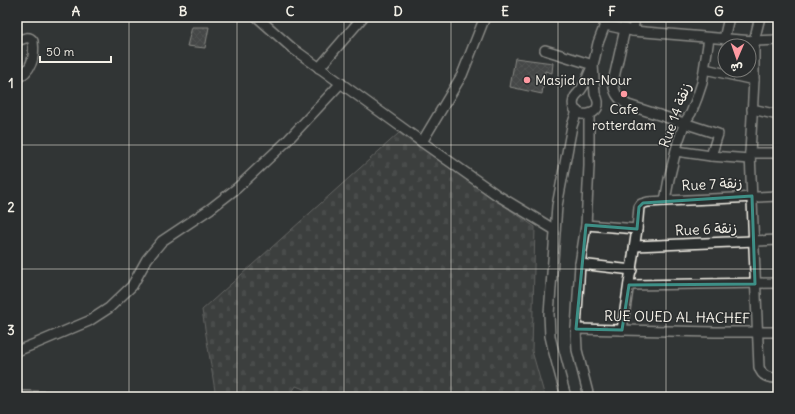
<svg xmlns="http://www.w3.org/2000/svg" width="795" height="414" font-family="Delius,'Playpen Sans Arabic',sans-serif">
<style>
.cemetery{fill:url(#cemetery-stones);stroke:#a09f9a}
.building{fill:url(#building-cross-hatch);stroke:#f4f1e8}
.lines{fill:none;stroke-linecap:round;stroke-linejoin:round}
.minor-casing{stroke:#f4f1e8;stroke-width:12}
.minor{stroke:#2a2d2e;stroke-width:9}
.marked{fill:none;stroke:#3d8f86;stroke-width:3;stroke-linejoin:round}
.grid{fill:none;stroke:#f4f1e8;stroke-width:1;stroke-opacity:0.55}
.poi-dot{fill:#ff9aa2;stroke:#2a2d2e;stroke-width:1.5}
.labels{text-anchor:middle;stroke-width:3;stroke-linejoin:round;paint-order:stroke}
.poi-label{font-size:14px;fill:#f4f1e8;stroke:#2a2d2e;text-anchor:start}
.street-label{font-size:14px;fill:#f4f1e8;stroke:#2a2d2e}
.neatline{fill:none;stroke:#f4f1e8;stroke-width:1.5}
.grid-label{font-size:13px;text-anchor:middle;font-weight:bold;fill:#f4f1e8}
</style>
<defs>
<pattern id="cemetery-stones" width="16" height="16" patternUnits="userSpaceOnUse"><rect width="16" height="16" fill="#4b4d4c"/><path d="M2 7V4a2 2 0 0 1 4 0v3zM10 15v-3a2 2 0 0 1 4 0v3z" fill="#666766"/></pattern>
<pattern id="building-cross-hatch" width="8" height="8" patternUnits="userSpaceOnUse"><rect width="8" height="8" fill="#5f605f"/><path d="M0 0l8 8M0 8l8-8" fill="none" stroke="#777776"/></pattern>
</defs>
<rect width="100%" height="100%" fill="#323535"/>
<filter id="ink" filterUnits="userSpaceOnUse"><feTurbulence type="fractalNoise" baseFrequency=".025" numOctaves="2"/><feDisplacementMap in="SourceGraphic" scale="8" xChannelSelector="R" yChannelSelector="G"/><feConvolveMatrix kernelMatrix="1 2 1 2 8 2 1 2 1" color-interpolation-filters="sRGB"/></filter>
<g filter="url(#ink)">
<path class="cemetery" d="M399 133 535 227 532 351 545 397H324L296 386 289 397H216L202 310Z"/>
<g class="building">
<path d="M192 27H209L205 48 187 46Z"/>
<path d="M515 58 553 63 552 73 545 71 542 94 510 87Z"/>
</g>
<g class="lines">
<g class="minor-casing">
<g id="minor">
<path d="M257 17 292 48 422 142 497 195 555 230"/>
<path d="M760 17 754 41V80L750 153 759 367C762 377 769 378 778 378"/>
<path d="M605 25 633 31 728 39 754 41 778 40"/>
<path d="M625 29 613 82C614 93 618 99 628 105L718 134 711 156 676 151"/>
<path d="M633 31 635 17"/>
<path d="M724 39 729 17"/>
<path d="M17 41C23 39 29 35 33 41 35 56 32 71 17 78"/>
<path d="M545 50 593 65"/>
<path d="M593 65 595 94C610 118 567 122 574 99 575 95 577 95 579 92 585 86 588 75 592 67 595 60 596 51 598 43 601 35 605 26 607 17"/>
<path d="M319 68 363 17"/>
<path d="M705 69 754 80"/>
<path d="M752 109 778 115"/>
<path d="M422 142 462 75 485 17"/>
<path d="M750 153H778"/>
<path d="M711 156 750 159"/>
<path d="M665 201 669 179 678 142 685 122 691 113 697 98 702 83 709 38"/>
<path d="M586 225 637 229"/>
<path d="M635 246 778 240"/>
<path d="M580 264 632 270"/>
<path d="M629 285 778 283"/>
<path d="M576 329 715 332H778"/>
<path d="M622 330 637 229 639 207 641 204 648 202 665 201 778 196"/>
<path d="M17 351 37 343 89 321 109 308 132 286 147 259 162 241 210 209 237 188 286 142 341 83"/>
<path d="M17 396 56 397"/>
<path d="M566 397 553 349 550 336 549 314 557 206 572 126 577 111"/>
<path d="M589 397 577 350 576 329 580 264 586 225 589 166V115"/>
</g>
</g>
<use href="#minor" class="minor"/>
</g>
</g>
<path d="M0 0H795V414H0ZM752 196 755 284 629 285 622 330 576 329 586 225 637 229 639 207 643 203Z" fill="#323535" fill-opacity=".55" fill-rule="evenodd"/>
<path class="marked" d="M752 196 755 284 629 285 622 330 576 329 586 225 637 229 639 207 643 203Z"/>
<path class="grid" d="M129 17V397M237 17V397M344 17V397M451 17V397M558 17V397M666 17V397M17 145H778M17 269H778"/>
<g class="poi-dot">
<circle cx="527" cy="80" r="4"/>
<circle cx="624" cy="94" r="4"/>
</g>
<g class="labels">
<g class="poi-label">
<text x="535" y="85">Masjid an-Nour</text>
<text x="624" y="114" text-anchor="middle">Cafe<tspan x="624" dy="16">rotterdam</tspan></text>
</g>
<g class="street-label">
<text transform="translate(675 115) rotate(-70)" y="5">Rue 14 زنقة</text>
<text transform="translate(712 184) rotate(-3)" y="5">Rue 7 زنقة</text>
<text transform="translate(706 229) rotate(-3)" y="5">Rue 6 زنقة</text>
<text transform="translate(677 317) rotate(1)" y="5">RUE OUED AL HACHEF</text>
</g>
</g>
<rect width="795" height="414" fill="none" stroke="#2a2d2e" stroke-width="44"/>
<g transform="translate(737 58) rotate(182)"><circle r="19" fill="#2a2d2e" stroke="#7b7b78"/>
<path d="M0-3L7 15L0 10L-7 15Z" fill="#ff9aa2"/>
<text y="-6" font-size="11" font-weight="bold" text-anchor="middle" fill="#f4f1e8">ش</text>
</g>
<path d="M40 56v6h71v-6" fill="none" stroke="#f4f1e8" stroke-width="2"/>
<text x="46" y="56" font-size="12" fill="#f4f1e8" stroke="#2a2d2e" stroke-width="3" paint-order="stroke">50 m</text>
<rect x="22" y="22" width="751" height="370" class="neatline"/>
<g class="grid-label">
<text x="76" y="16">A</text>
<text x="183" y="16">B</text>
<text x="290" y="16">C</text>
<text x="398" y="16">D</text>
<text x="505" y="16">E</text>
<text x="612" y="16">F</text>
<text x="719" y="16">G</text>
<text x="11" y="88">1</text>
<text x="11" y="212">2</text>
<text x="11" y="335">3</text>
</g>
</svg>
